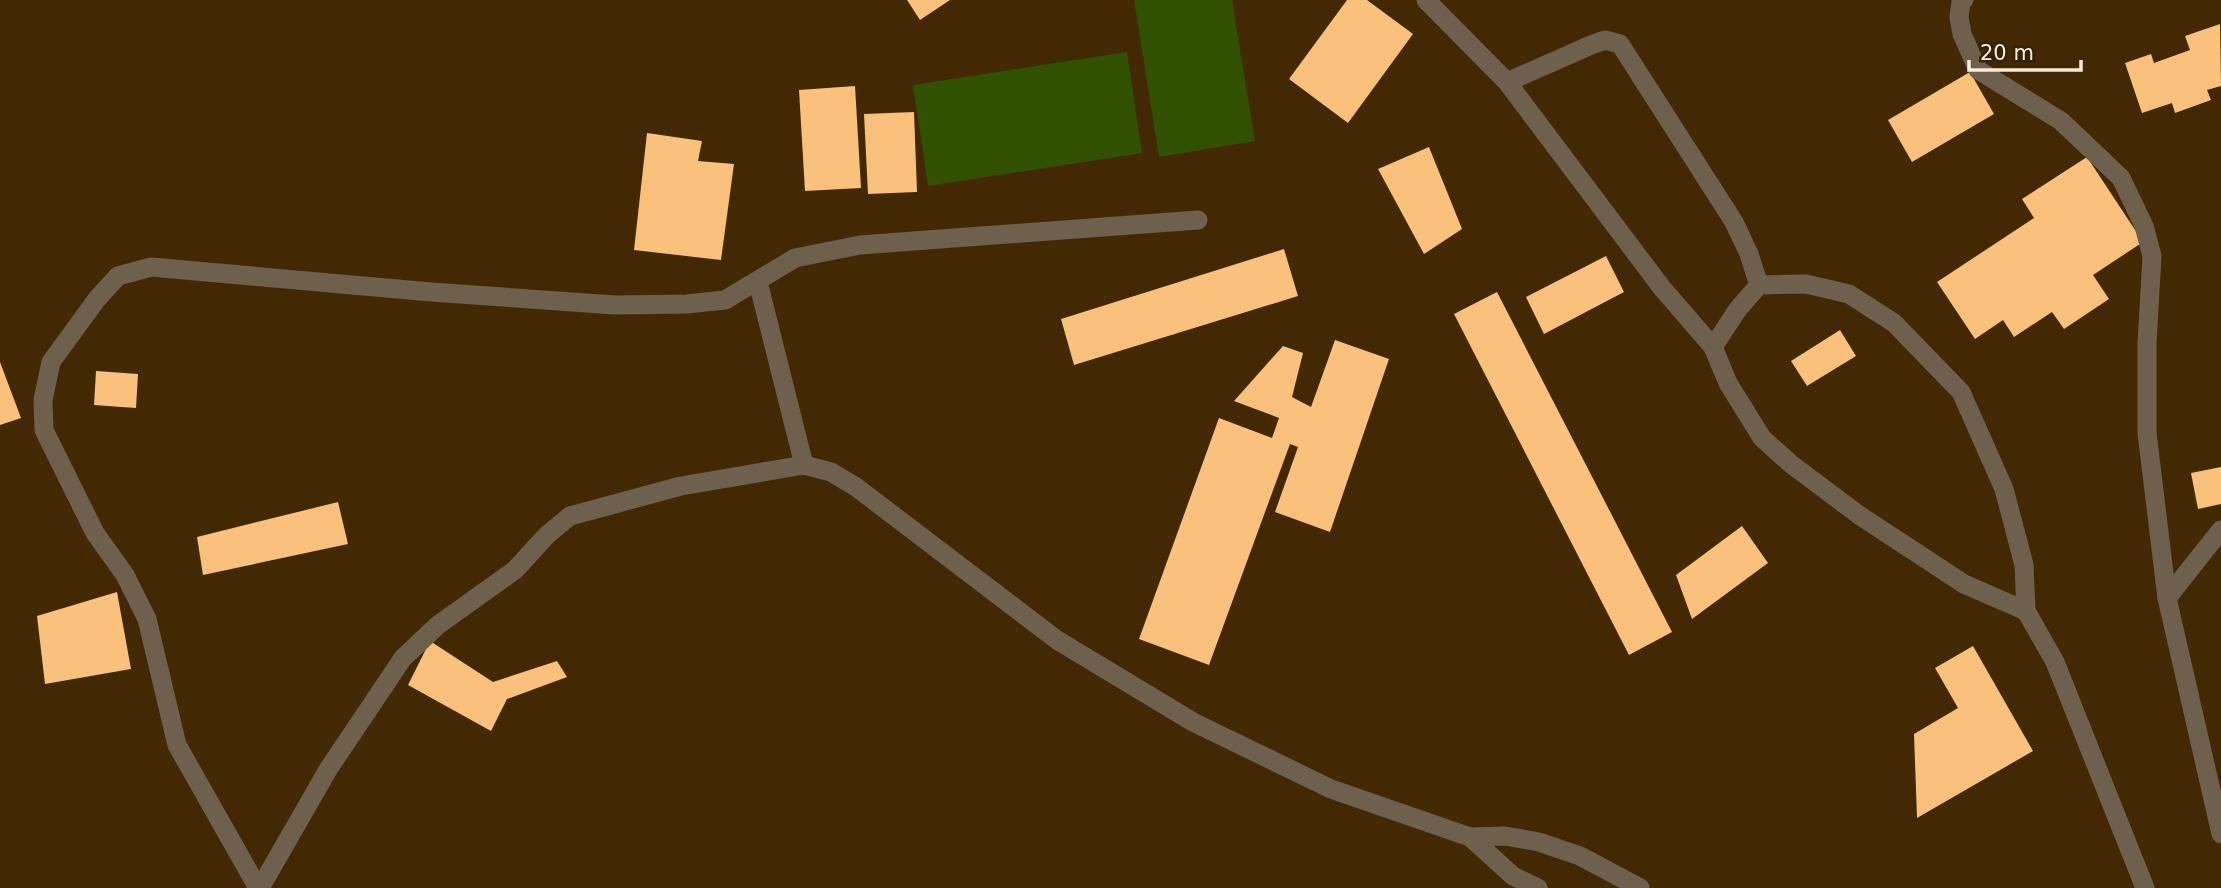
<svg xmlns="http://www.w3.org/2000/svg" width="2221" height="888" font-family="'DejaVu Sans',sans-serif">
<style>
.green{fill:#2f5100}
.building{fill:#f9c17b}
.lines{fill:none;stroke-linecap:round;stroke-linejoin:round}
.lane{stroke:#6f604d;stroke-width:19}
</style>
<rect width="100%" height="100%" fill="#422904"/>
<g class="green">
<path d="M1134 0H1232L1255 141 1159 157Z"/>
<path d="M1127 52 1142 153 928 186 913 85Z"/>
</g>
<g class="building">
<path d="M907 0H950L920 20Z"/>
<path d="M1347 0H1367L1413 34 1348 123 1289 79Z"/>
<path d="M2220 24 2221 86 2207 90 2211 100 2175 113 2172 103 2142 113 2125 63 2151 54 2154 63 2190 50 2185 36Z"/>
<path d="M1970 72 1994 114 1912 162 1888 120Z"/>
<path d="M855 86 861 188 805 191 799 90Z"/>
<path d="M914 112 917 192 868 194 864 114Z"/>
<path d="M647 133 702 141 698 161 734 164 721 260 634 250Z"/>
<path d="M1429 147 1462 229 1424 254 1378 169Z"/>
<path d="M2087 157 2143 242 2093 275 2109 299 2064 329 2052 312 2014 337 2003 320 1975 339 1937 282 2034 218 2022 199Z"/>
<path d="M1284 249 1298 296 1074 365 1061 319Z"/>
<path d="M1606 256 1624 292 1544 334 1526 297Z"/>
<path d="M1497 292 1672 632 1629 655 1454 314Z"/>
<path d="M1840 330 1856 356 1807 386 1791 361Z"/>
<path d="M1335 340 1389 359 1330 532 1275 512 1298 447 1290 444 1209 665 1139 639 1219 418 1272 438 1279 418 1234 401 1283 346 1303 353 1292 397 1311 407Z"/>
<path d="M0 362 21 418 0 425Z"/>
<path d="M96 371 138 374 136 408 94 405Z"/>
<path d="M2221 467V504L2198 509 2191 473Z"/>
<path d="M338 502 348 544 203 575 197 537Z"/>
<path d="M1742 526 1768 563 1692 619 1676 575Z"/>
<path d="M117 592 131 669 45 684 37 616Z"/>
<path d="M430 641 493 682 557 661 567 677 507 699 491 731 408 685Z"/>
<path d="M1973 646 2033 751 1917 818 1914 734 1958 708 1935 668Z"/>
</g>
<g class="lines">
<g class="lane">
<path d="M1426 0 1507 82 1662 288 1713 347 1728 383 1762 438 1791 464 1859 515 1964 584 2026 611"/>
<path d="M1964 0 1961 2 1959 17 1962 34 1978 70 2061 121 2121 178 2144 226 2152 256 2147 343V433L2167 598 2221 834"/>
<path d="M1507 82 1591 45 1605 40 1620 44 1734 222 1749 254 1759 285"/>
<path d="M758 282 804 465"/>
<path d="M1713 347 1738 309 1759 285 1806 284 1849 294 1894 323 1961 392 2004 489 2024 565 2026 611 2055 662 2145 888"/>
<path d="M2167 598 2221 530"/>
<path d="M1470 837 1513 876 1538 888"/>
<path d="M258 888 177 745 147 619 125 575 95 533 44 430 43 400 51 362 97 299 118 276 151 267 431 292 615 305 687 304 725 300 795 258 860 245 1198 220"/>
<path d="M260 888 329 768 403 658 438 625 515 570 547 535 570 516 681 486 804 465 831 472 856 487 1057 640 1193 722 1331 789 1470 837 1505 836 1539 842 1580 856 1640 888"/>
</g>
</g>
<path d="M1969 60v10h112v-10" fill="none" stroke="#fcecd9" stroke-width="3.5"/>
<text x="1980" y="60" font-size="21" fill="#fcecd9" stroke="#332108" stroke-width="5" paint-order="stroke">20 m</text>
</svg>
